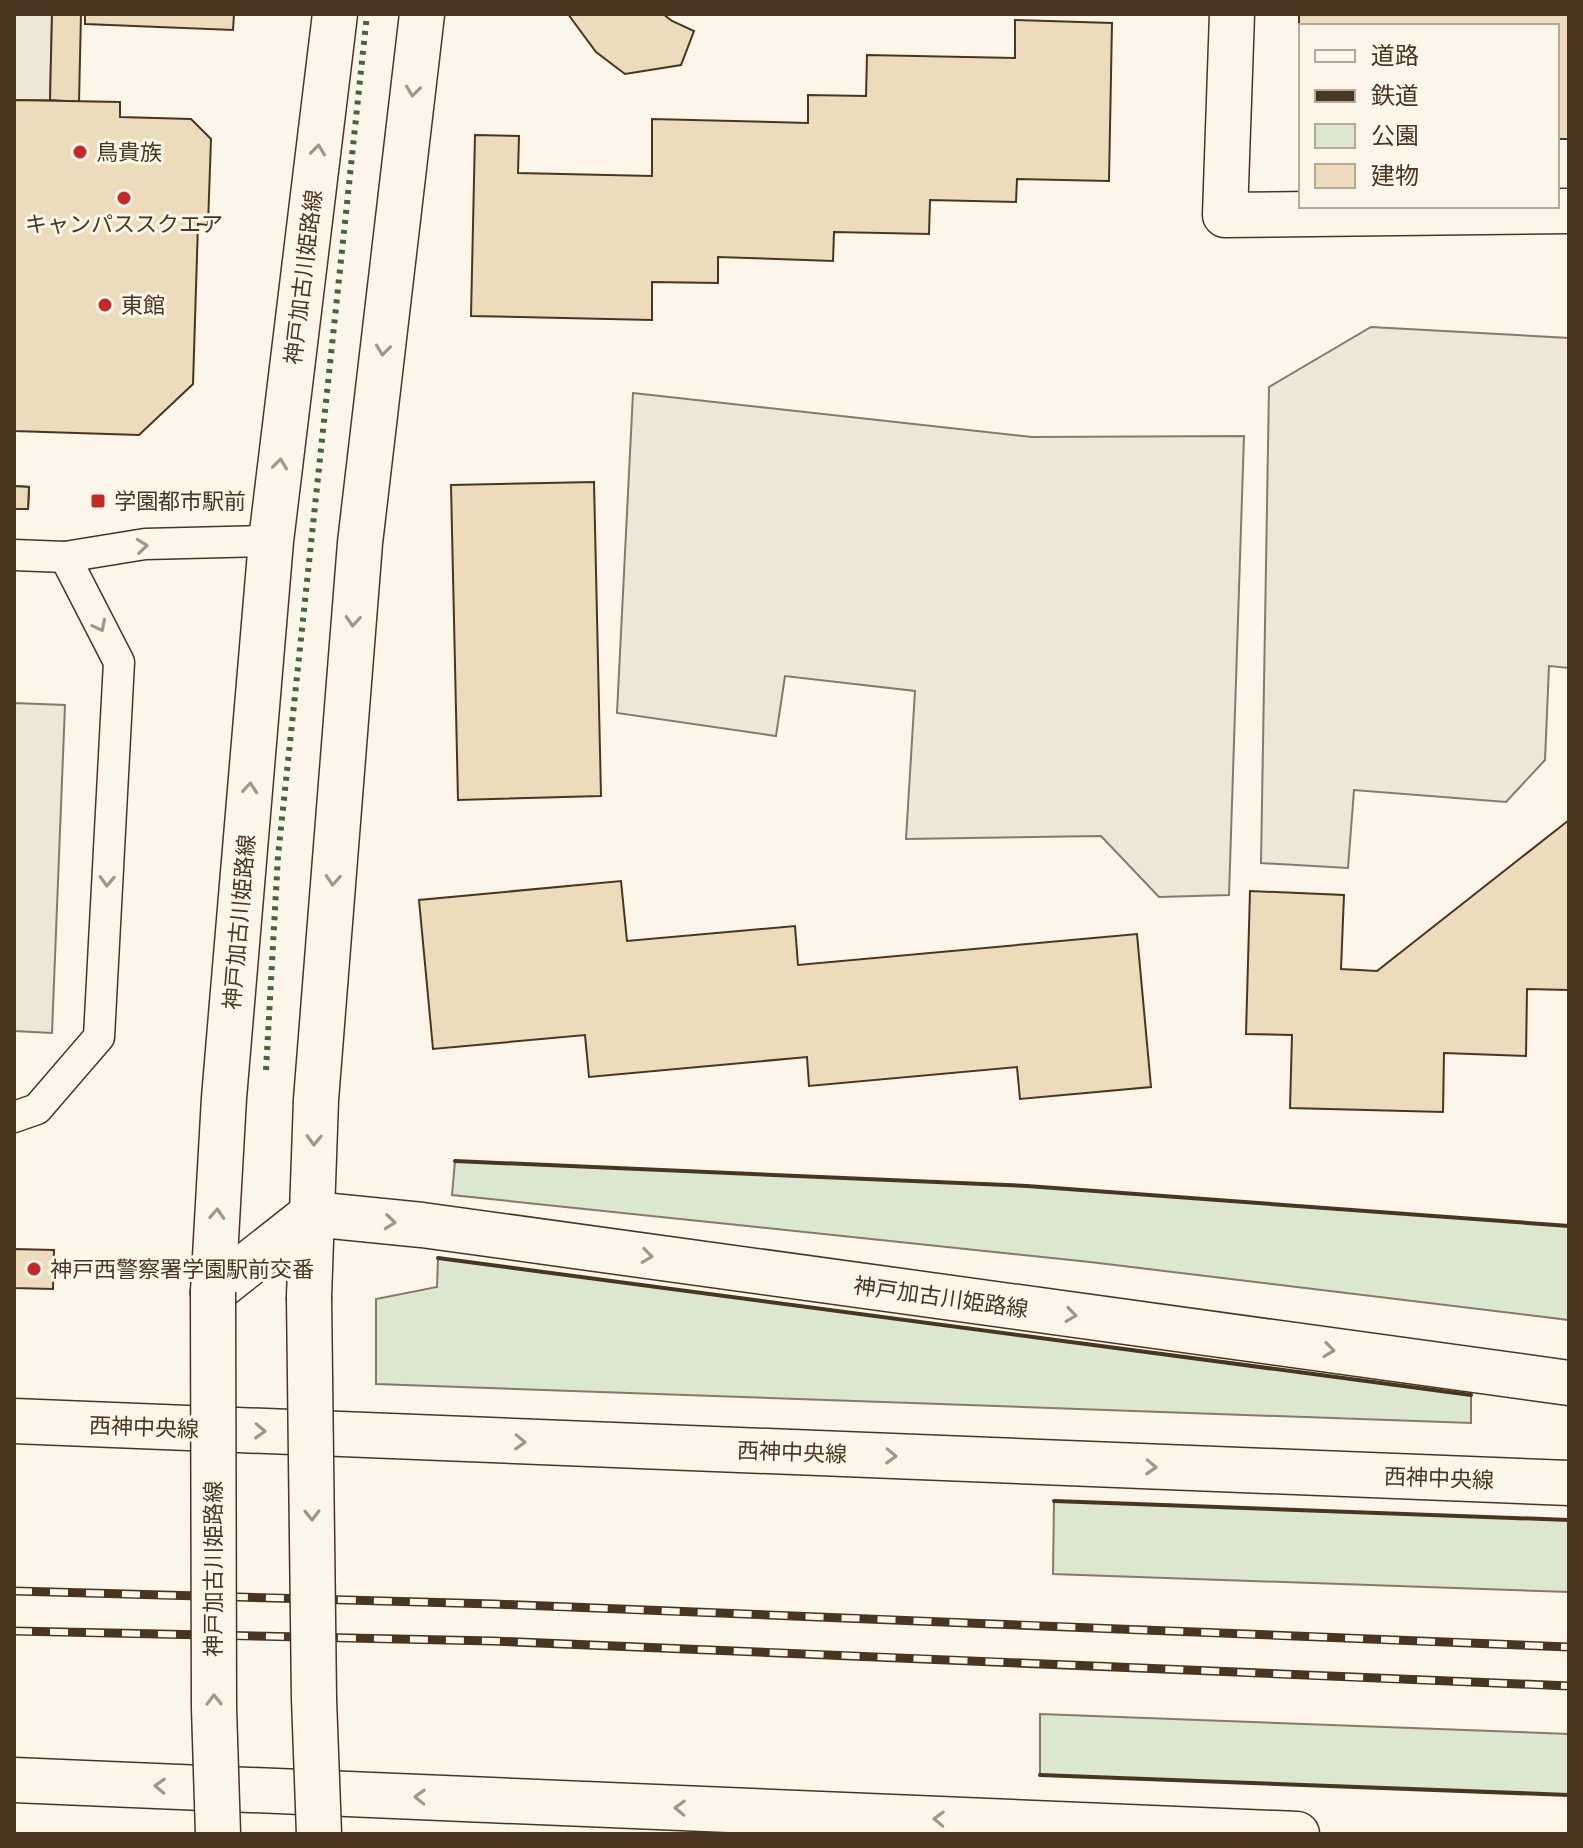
<svg xmlns="http://www.w3.org/2000/svg" width="1583" height="1848" font-family="'Open Sans','Noto Sans JP',sans-serif">
<style>
.green{fill:#dce7d0;stroke:#887966;stroke-width:2}
.parking{fill:#ede7d9;stroke:#887966;stroke-width:2}
.building{fill:#ecdcbc;stroke:#4a3520;stroke-width:2}
.lines{fill:none;stroke-linecap:round;stroke-linejoin:round}
.service-casing{stroke:#4a3520;stroke-width:33}
.tertiary-casing{stroke:#4a3520;stroke-width:47}
.primary-casing{stroke:#4a3520;stroke-width:47}
.service{stroke:#fbf6e9;stroke-width:30}
.tertiary{stroke:#fbf6e9;stroke-width:44}
.primary{stroke:#fbf6e9;stroke-width:44}
.rail-casing{stroke:#4a3520;stroke-width:9}
.rail{stroke:#fbf6e9;stroke-width:6;stroke-dasharray:18;stroke-linecap:butt}
.primary-bridge-casing{stroke:#4a3520;stroke-width:47;stroke-linecap:butt}
.primary-bridge{stroke:#fbf6e9;stroke-width:44}
.hedge{stroke:#436837;stroke-width:6;stroke-dasharray:4 6;stroke-linecap:butt}
.wall{stroke:#4a3520;stroke-width:4}
.oneway{stroke:#a29684}
.poi-dot{fill:#c62828;stroke:#fbf6e9;stroke-width:3}
.labels{text-anchor:middle;stroke-width:6;stroke-linejoin:round;paint-order:stroke}
.poi-label{font-size:22px;fill:#4a3520;stroke:#fbf6e9;text-anchor:start}
.street-label{font-size:22px;fill:#4a3520;stroke:#fbf6e9}
</style>
<rect width="100%" height="100%" fill="#fbf6e9"/>
<g class="green">
<path d="M455 1161 1027 1186 1569 1226V1320L1090 1262 452 1195Z"/>
<path d="M438 1258 1471 1395V1423L376 1384V1299L437 1287Z"/>
<path d="M1054 1501 1569 1520V1592L1053 1574Z"/>
<path d="M1040 1714 1569 1734V1795L1040 1775Z"/>
</g>
<g class="parking">
<path d="M14 14H52L50 100H14Z"/>
<path d="M1371 327 1569 338V668L1549 666 1545 760 1506 802 1354 790 1348 868 1261 863 1269 387Z"/>
<path d="M633 393 1032 437 1244 436 1229 895 1159 897 1101 836 906 839 915 691 785 676 776 736 617 713Z"/>
<path d="M14 703 65 705 52 1033 14 1031Z"/>
</g>
<g class="building">
<path d="M52 14H81L79 102 50 100Z"/>
<path d="M85 14H234L233 30 85 24Z"/>
<path d="M568 14H663L672 21 694 31 681 65 625 74 596 52Z"/>
<path d="M1299 14H1569V139H1557V26H1301L1299 153Z"/>
<path d="M1015 20 1112 23 1109 181 1017 179 1016 202 930 200 929 234 834 232 833 261 718 257V283L652 282V320L471 316 475 135 519 136 518 173 652 176V119L808 123V95L866 96 867 55 1015 58Z"/>
<path d="M14 100 120 102V117L191 119 211 139 208 225 198 224 193 384 139 435 14 431Z"/>
<path d="M594 482 601 796 458 800 451 485Z"/>
<path d="M14 486 29 487 28 509H14Z"/>
<path d="M14 486 29 487 28 509H14Z"/>
<path d="M1569 820V990L1527 989 1526 1056 1444 1053 1443 1112 1290 1108 1292 1035 1246 1034 1250 891 1344 895 1341 969 1377 971Z"/>
<path d="M621 881 627 941 795 926 798 965 1137 934 1151 1087 1020 1099 1017 1067 809 1086 807 1057 589 1077 585 1035 433 1049 419 900Z"/>
<path d="M14 1249 54 1250 53 1289 14 1288Z"/>
</g>
<g class="lines">
<g class="service-casing">
<g id="service">
<path d="M14 555 65 557 145 544 271 541"/>
<path d="M14 1117 37 1109 99 1037 119 662 65 557"/>
</g>
</g>
<g class="tertiary-casing">
<g id="tertiary">
<path d="M1232 14 1225 215 1569 211"/>
<path d="M14 1421 1569 1483"/>
<path d="M14 1780 1297 1834"/>
</g>
</g>
<g class="primary-casing">
<g id="primary">
<path d="M312 1214 422 1225 1569 1383"/>
<path d="M213 1292 224 1098 271 541 335 14"/>
<path d="M213 1292 312 1214"/>
<path d="M309 1297 316 1100 360 543 422 14"/>
</g>
</g>
<use href="#service" class="service"/>
<use href="#tertiary" class="tertiary"/>
<use href="#primary" class="primary"/>
<g class="rail-casing">
<g id="rail">
<path d="M14 1591 494 1604 1569 1647"/>
<path d="M14 1631 493 1641 1569 1686"/>
</g>
</g>
<use href="#rail" class="rail"/>
<g class="primary-bridge-casing">
<g id="primary-bridge">
<path d="M213 1292 214 1708 218 1834"/>
<path d="M309 1297 314 1699 319 1834"/>
</g>
</g>
<use href="#primary-bridge" class="primary-bridge"/>
<path class="hedge" d="M266 1070 278 856 367 14"/>
<g class="wall">
<path d="M455 1161 1027 1186 1569 1226"/>
<path d="M438 1258 1471 1395"/>
<path d="M1054 1501 1569 1520"/>
<path d="M1040 1775 1569 1795"/>
</g>
</g>
<defs><path id="oneway-chevron" d="M-2-3.5L2.5 0L-2 3.5" fill="none" stroke-width="1.6" stroke-linecap="round" stroke-linejoin="round" transform="scale(2)"/></defs>
<g class="oneway">
<use href="#oneway-chevron" transform="translate(413 91) rotate(97)"/>
<use href="#oneway-chevron" transform="translate(318 150) rotate(-83)"/>
<use href="#oneway-chevron" transform="translate(383 350) rotate(97)"/>
<use href="#oneway-chevron" transform="translate(280 464) rotate(-83)"/>
<use href="#oneway-chevron" transform="translate(142 546) rotate(-6)"/>
<use href="#oneway-chevron" transform="translate(353 621) rotate(94)"/>
<use href="#oneway-chevron" transform="translate(100 626) rotate(63)"/>
<use href="#oneway-chevron" transform="translate(250 788) rotate(-85)"/>
<use href="#oneway-chevron" transform="translate(333 880) rotate(94)"/>
<use href="#oneway-chevron" transform="translate(107 881) rotate(93)"/>
<use href="#oneway-chevron" transform="translate(314 1140) rotate(92)"/>
<use href="#oneway-chevron" transform="translate(217 1214) rotate(-87)"/>
<use href="#oneway-chevron" transform="translate(390 1222) rotate(6)"/>
<use href="#oneway-chevron" transform="translate(647 1256) rotate(8)"/>
<use href="#oneway-chevron" transform="translate(1071 1315) rotate(8)"/>
<use href="#oneway-chevron" transform="translate(1329 1350) rotate(8)"/>
<use href="#oneway-chevron" transform="translate(260 1431) rotate(2)"/>
<use href="#oneway-chevron" transform="translate(520 1442) rotate(2)"/>
<use href="#oneway-chevron" transform="translate(891 1456) rotate(2)"/>
<use href="#oneway-chevron" transform="translate(1151 1467) rotate(2)"/>
<use href="#oneway-chevron" transform="translate(312 1515) rotate(89)"/>
<use href="#oneway-chevron" transform="translate(214 1700) rotate(-91)"/>
<use href="#oneway-chevron" transform="translate(160 1786) rotate(-178)"/>
<use href="#oneway-chevron" transform="translate(420 1797) rotate(-178)"/>
<use href="#oneway-chevron" transform="translate(680 1808) rotate(-178)"/>
<use href="#oneway-chevron" transform="translate(939 1819) rotate(-178)"/>
</g>
<g class="poi-dot">
<circle cx="80" cy="152" r="8"/>
<circle cx="124" cy="198" r="8"/>
<circle cx="105" cy="305" r="8"/>
<rect x="90" y="493" width="16" height="16" rx="4"/>
<circle cx="34" cy="1269" r="8"/>
</g>
<g class="labels">
<g class="poi-label">
<text x="96" y="160">鳥貴族</text>
<text x="124" y="232" text-anchor="middle">キャンパススクエア</text>
<text x="121" y="313">東館</text>
<text x="114" y="509">学園都市駅前</text>
<text x="50" y="1277">神戸西警察署学園駅前交番</text>
</g>
<g class="street-label">
<text transform="translate(303 277) rotate(-83)" y="8">神戸加古川姫路線</text>
<text transform="translate(239 922) rotate(-85)" y="8">神戸加古川姫路線</text>
<text transform="translate(941 1297) rotate(8)" y="8">神戸加古川姫路線</text>
<text transform="translate(144 1427) rotate(2)" y="8">西神中央線</text>
<text transform="translate(792 1452) rotate(2)" y="8">西神中央線</text>
<text transform="translate(1439 1478) rotate(2)" y="8">西神中央線</text>
<text transform="translate(213 1569) rotate(-90)" y="8">神戸加古川姫路線</text>
</g>
</g>
<rect width="1583" height="1848" fill="none" stroke="#4a3520" stroke-width="32"/>
<rect x="1299" y="24" width="260" height="184" fill="#fbf6e9" stroke="#b4a999" stroke-width="2"/>
<rect x="1315" y="50" width="40" height="12" fill="#fbf6e9" stroke="#b4a999" stroke-width="2"/>
<text x="1371" y="64" font-size="24" fill="#4a3520">道路</text>
<rect x="1315" y="90" width="40" height="12" fill="#4a3520" stroke="#b4a999" stroke-width="2"/>
<text x="1371" y="104" font-size="24" fill="#4a3520">鉄道</text>
<rect x="1315" y="124" width="40" height="24" fill="#dce7d0" stroke="#b4a999" stroke-width="2"/>
<text x="1371" y="144" font-size="24" fill="#4a3520">公園</text>
<rect x="1315" y="164" width="40" height="24" fill="#ecdcbc" stroke="#b4a999" stroke-width="2"/>
<text x="1371" y="184" font-size="24" fill="#4a3520">建物</text>
</svg>
